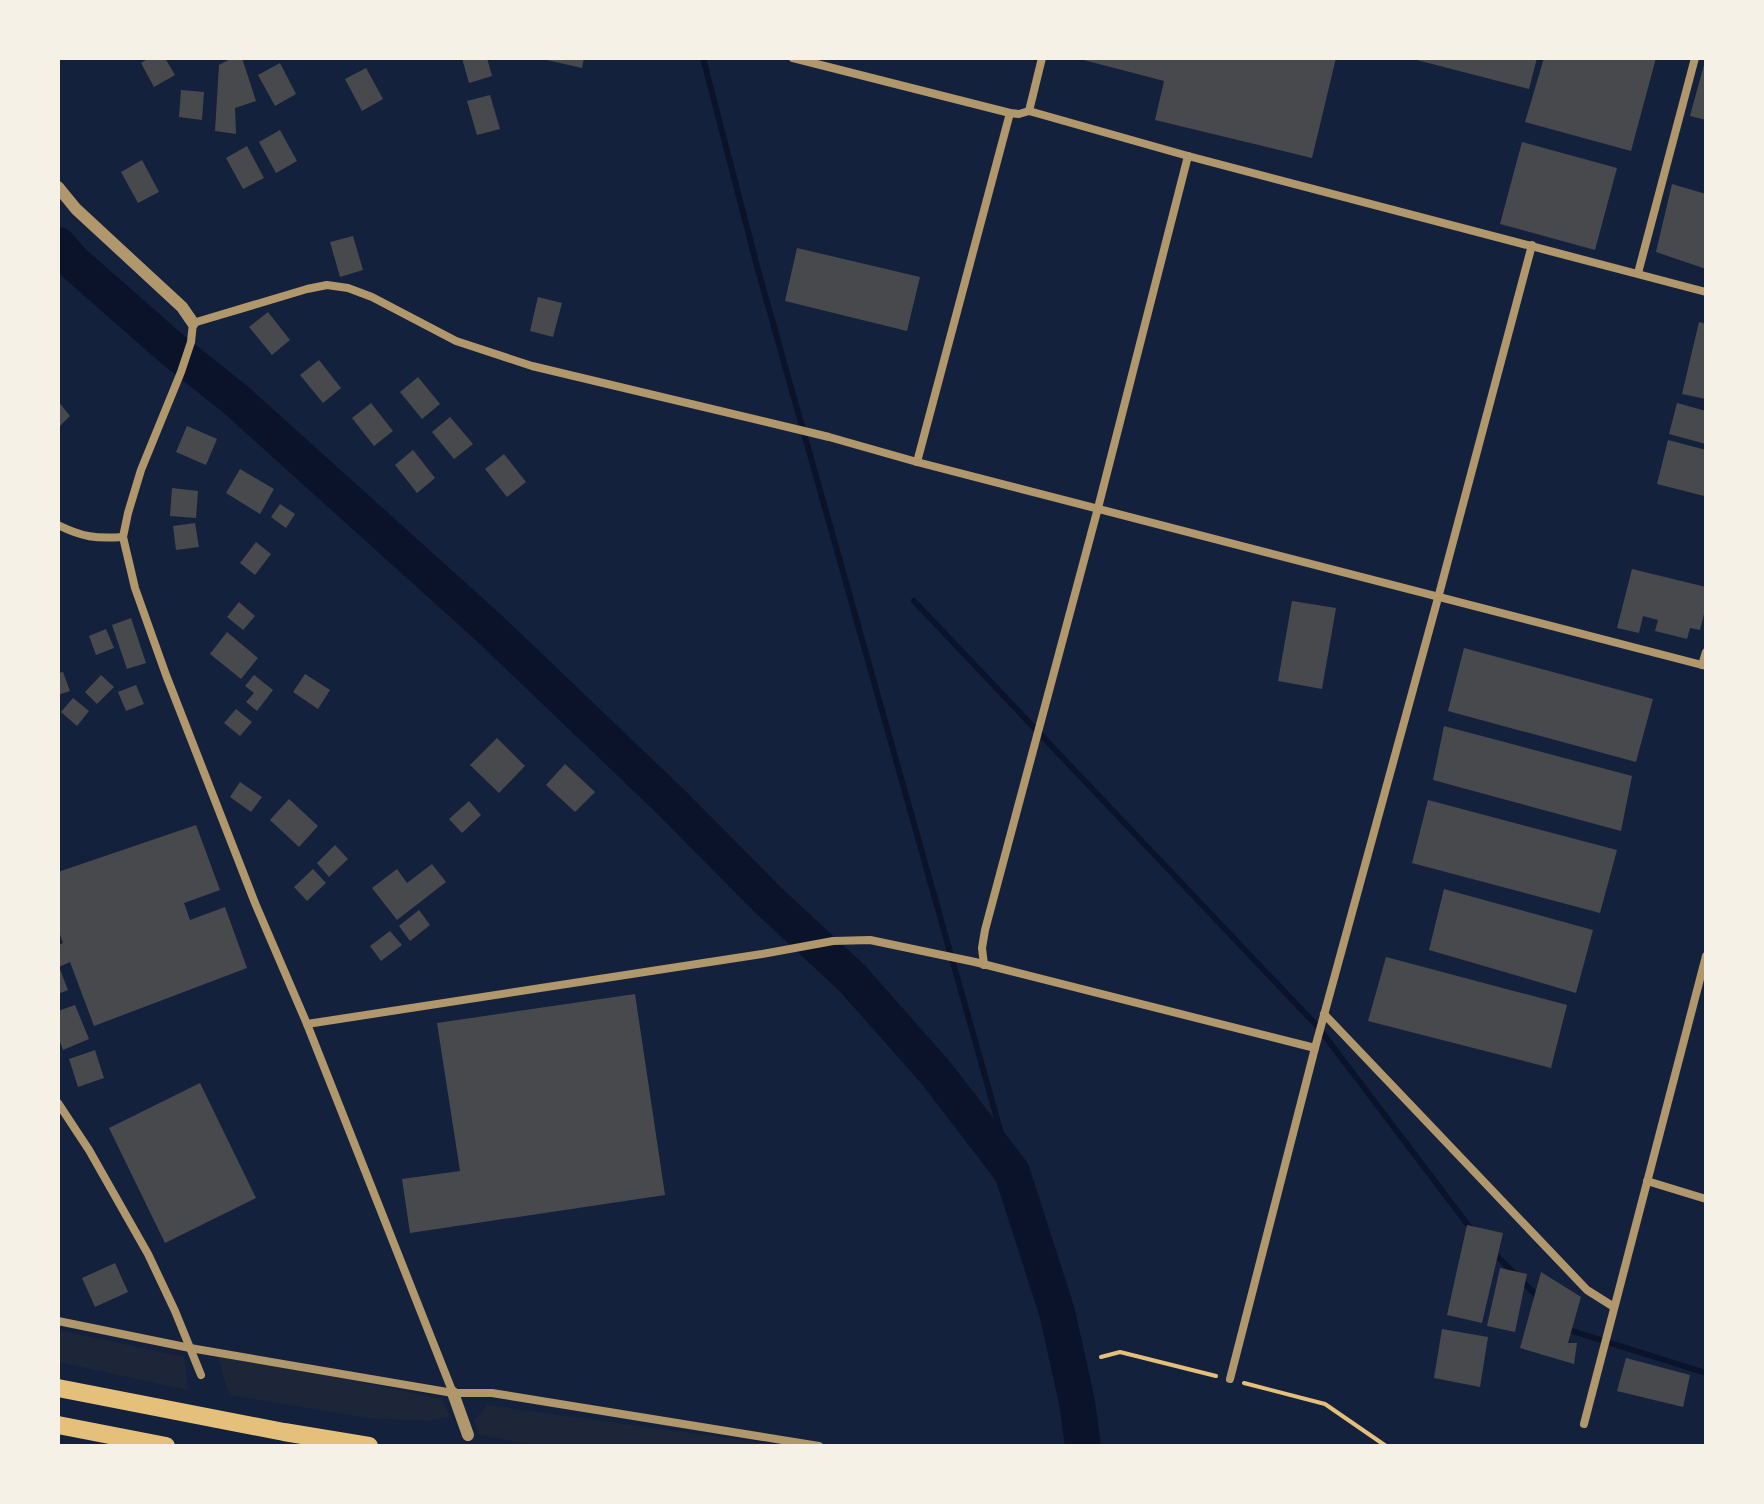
<svg xmlns="http://www.w3.org/2000/svg" width="1764" height="1504" font-family="Raleway,sans-serif">
<style>
.green{fill:#1d2539}
.lines{fill:none;stroke-linecap:round;stroke-linejoin:round}
.stream{stroke:#0b132b;stroke-width:6}
.river{stroke:#0b132b;stroke-width:36}
.building{fill:#48494c}
.path{stroke:#e5c07b;stroke-width:4}
.minor{stroke:#b1986c;stroke-width:8}
.tertiary{stroke:#b1986c;stroke-width:12}
.motorway{stroke:#e5c07b;stroke-width:18}
</style>
<rect width="100%" height="100%" fill="#14213d"/>
<g class="green">
<path d="M58 1330 184 1357 188 1390 58 1362Z"/>
<path d="M217 1352 442 1399 450 1417 429 1421 367 1418 229 1395Z"/>
<path d="M487 1405 785 1446H539L480 1435 474 1420Z"/>
</g>
<g class="lines">
<g class="stream">
<path d="M703 58 758 270 1012 1172"/>
<path d="M914 601 1318 1027 1471 1229"/>
<path d="M1493 1252 1539 1298"/>
<path d="M1566 1326 1569 1330 1706 1373"/>
</g>
<path class="river" d="M58 245 73 262 172 349 235 399 489 628 670 801 769 901 852 978 936 1073 1012 1172 1057 1312 1077 1402 1083 1446"/>
</g>
<g class="building">
<path d="M149 58H165L175 75 154 87 141 63Z"/>
<path d="M232 58H242L256 101 235 108 236 134 215 131 219 65Z"/>
<path d="M462 58H487L492 76 469 83Z"/>
<path d="M538 58H584L582 68Z"/>
<path d="M1076 58H1336L1312 158 1155 120 1164 81Z"/>
<path d="M1409 58H1537L1529 89Z"/>
<path d="M1544 58H1656L1631 151 1525 122Z"/>
<path d="M1705 61H1706V120L1690 116Z"/>
<path d="M280 63 296 94 275 106 258 75Z"/>
<path d="M366 68 383 99 362 111 345 79Z"/>
<path d="M181 90 204 92 202 120 179 117Z"/>
<path d="M490 95 500 129 477 135 467 101Z"/>
<path d="M280 130 297 161 276 173 259 142Z"/>
<path d="M1522 142 1617 168 1595 250 1500 224Z"/>
<path d="M247 146 264 178 243 189 226 158Z"/>
<path d="M142 160 159 192 138 203 121 172Z"/>
<path d="M1672 184 1706 194V269L1656 252Z"/>
<path d="M353 236 363 270 340 277 330 242Z"/>
<path d="M797 248 920 277 907 331 785 301Z"/>
<path d="M538 297 562 303 553 337 530 331Z"/>
<path d="M268 312 290 340 272 355 249 327Z"/>
<path d="M1699 322 1706 324V399L1682 394Z"/>
<path d="M319 360 341 388 323 403 300 375Z"/>
<path d="M418 377 440 404 422 419 400 392Z"/>
<path d="M58 401 70 416 58 428Z"/>
<path d="M371 403 393 431 374 446 352 418Z"/>
<path d="M1677 403 1706 411V444L1669 434Z"/>
<path d="M450 417 473 444 454 459 432 432Z"/>
<path d="M187 426 217 439 206 465 176 452Z"/>
<path d="M1668 440 1706 450V487L1704 496 1657 484Z"/>
<path d="M413 450 435 478 417 493 395 465Z"/>
<path d="M504 454 526 482 507 497 485 469Z"/>
<path d="M240 469 274 489 260 514 226 493Z"/>
<path d="M172 488 198 491 196 518 170 516Z"/>
<path d="M280 504 295 514 286 528 271 517Z"/>
<path d="M195 523 199 547 176 550 173 526Z"/>
<path d="M256 542 271 554 255 575 240 563Z"/>
<path d="M1632 569 1706 587V606L1700 630 1690 628 1687 639 1655 631 1658 620 1643 616 1639 633 1617 628Z"/>
<path d="M1292 601 1336 608 1322 689 1278 681Z"/>
<path d="M239 602 255 616 243 630 227 617Z"/>
<path d="M131 618 146 663 127 669 112 625Z"/>
<path d="M106 629 114 648 96 655 89 636Z"/>
<path d="M227 632 258 658 241 679 210 654Z"/>
<path d="M1464 648 1653 699 1636 762 1448 711Z"/>
<path d="M63 672 70 691 58 695V673Z"/>
<path d="M305 674 330 690 318 709 293 692Z"/>
<path d="M101 675 114 687 97 704 85 692Z"/>
<path d="M254 675 273 690 257 711 246 702 254 693 245 686Z"/>
<path d="M136 685 144 704 126 711 118 692Z"/>
<path d="M73 698 89 711 77 726 61 712Z"/>
<path d="M236 709 252 722 240 736 224 723Z"/>
<path d="M1444 726 1632 776 1621 831 1433 780Z"/>
<path d="M497 738 525 766 499 793 470 765Z"/>
<path d="M565 764 595 792 575 812 546 785Z"/>
<path d="M240 782 262 797 251 812 230 797Z"/>
<path d="M289 799 318 826 299 847 270 820Z"/>
<path d="M1428 800 1617 850 1600 913 1412 863Z"/>
<path d="M469 801 481 815 462 833 449 819Z"/>
<path d="M196 825 220 890 184 903 190 920 225 907 247 968 94 1026 70 962 59 967 68 990 58 994V945L63 943 58 929V872Z"/>
<path d="M335 845 348 859 329 877 317 863Z"/>
<path d="M432 864 446 882 397 920 372 888 397 869 407 883Z"/>
<path d="M313 869 326 883 307 901 294 887Z"/>
<path d="M1444 889 1593 930 1576 993 1429 950Z"/>
<path d="M419 910 430 925 410 941 399 926Z"/>
<path d="M390 931 402 945 381 961 370 946Z"/>
<path d="M1386 957 1567 1005 1551 1068 1368 1021Z"/>
<path d="M635 994 665 1195 410 1233 402 1179 460 1171 437 1023Z"/>
<path d="M75 1005 89 1039 63 1050 58 1036V1011Z"/>
<path d="M95 1050 104 1078 78 1087 69 1059Z"/>
<path d="M200 1083 256 1198 165 1243 109 1128Z"/>
<path d="M1467 1225 1503 1233 1482 1323 1447 1315Z"/>
<path d="M115 1263 128 1292 95 1307 82 1278Z"/>
<path d="M1500 1268 1527 1274 1515 1332 1487 1326Z"/>
<path d="M1541 1272 1581 1297 1568 1343H1577L1574 1364 1520 1348Z"/>
<path d="M1442 1329 1488 1337 1480 1387 1434 1378Z"/>
<path d="M1626 1358 1690 1375 1683 1407 1617 1391Z"/>
</g>
<g class="lines">
<g class="path">
<path d="M1101 1357 1120 1352 1216 1376"/>
<path d="M1244 1383 1325 1404 1386 1446"/>
</g>
<g class="minor">
<path d="M793 58 1010 113 1019 114 1029 111 1188 156 1706 292"/>
<path d="M1029 111 1042 58"/>
<path d="M1638 273 1695 58"/>
<path d="M917 462 1010 113"/>
<path d="M58 525C82 537 96 539 123 537"/>
<path d="M1702 665 1706 652"/>
<path d="M984 965 982 948 985 930 1098 508 1188 156"/>
<path d="M1324 1014 1587 1290 1614 1307"/>
<path d="M307 1024 762 954 833 941 870 940 975 962 1315 1048"/>
<path d="M58 1103 89 1150 148 1254 175 1311 201 1375"/>
<path d="M1647 1181 1706 1199"/>
<path d="M58 1321 190 1348 453 1393H492L819 1446"/>
<path d="M1230 1379 1315 1048 1438 598 1532 245"/>
<path d="M453 1393 307 1024 255 903 166 675 135 588 123 537 128 513 141 470 181 372 191 342 193 323 307 289 327 285 348 288 372 297 456 341 532 366 829 437 917 462 1706 666"/>
<path d="M1584 1424 1706 956"/>
</g>
<g class="tertiary">
<path d="M58 187 76 209 182 307 193 323"/>
<path d="M453 1393 468 1435"/>
</g>
<g class="motorway">
<path d="M58 1388 284 1432 369 1446"/>
<path d="M58 1425 166 1446"/>
</g>
</g>
<rect width="1764" height="1504" fill="none" stroke="#f6f1e7" stroke-width="120"/>
</svg>
